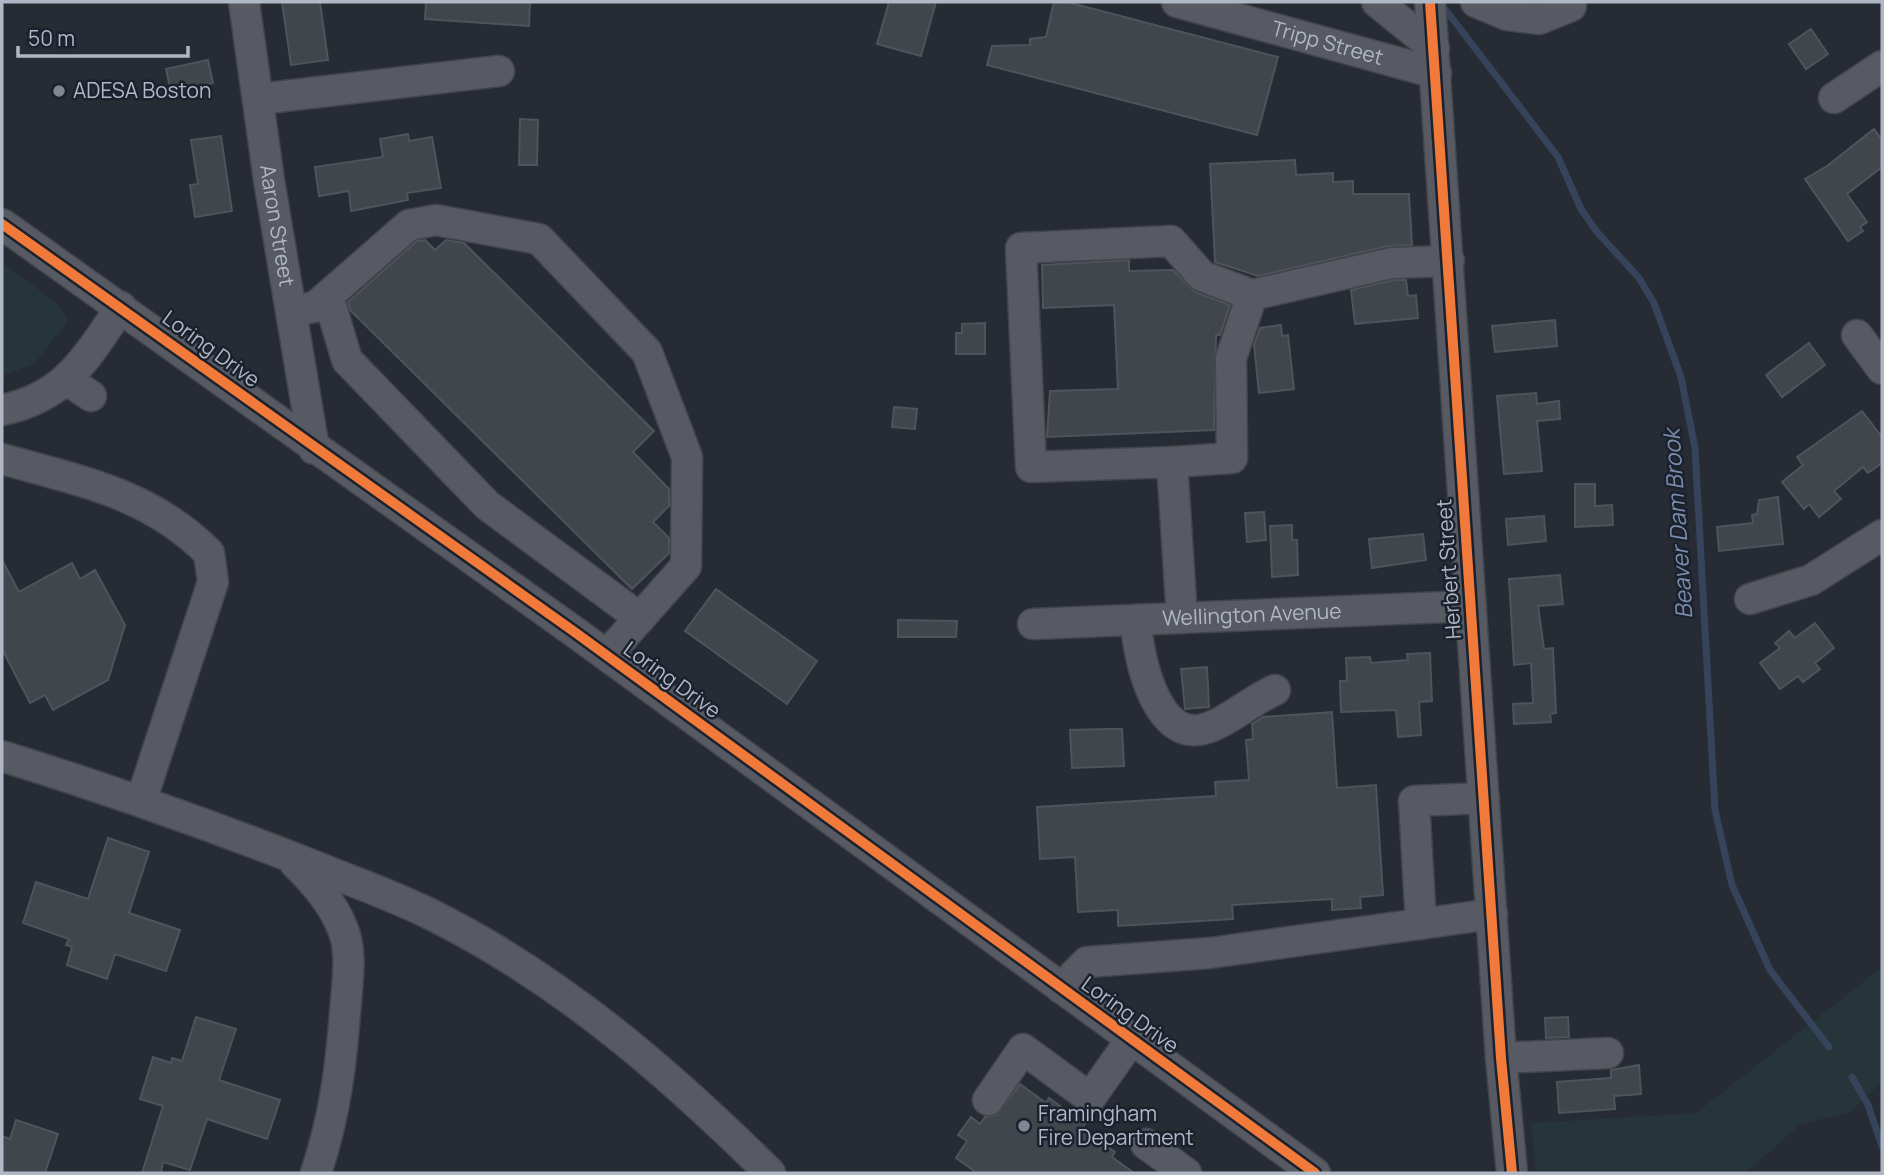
<svg xmlns="http://www.w3.org/2000/svg" width="1884" height="1175" font-family="Manrope,sans-serif">
<style>
.green{fill:#253539}
.lines{fill:none;stroke-linecap:round;stroke-linejoin:round}
.stream{stroke:#35435b;stroke-width:7}
.building{fill:#41454c;stroke:#4f535b;stroke-width:2}
.minor-casing{stroke:#42464c;stroke-width:33}
.minor{stroke:#575a62;stroke-width:30}
.cycleway-casing{stroke:#1b212d;stroke-width:15}
.cycleway{stroke:#f17a3a;stroke-width:10}
.poi-dot{fill:#808692;stroke:#1b212d;stroke-width:2.5}
.labels{text-anchor:middle;stroke-width:5;stroke-linejoin:round;paint-order:stroke}
.street-label{font-size:21px;fill:#b0b7c5;stroke:#1b212d}
.poi-label{font-size:21px;fill:#b0b7c5;stroke:#1b212d;text-anchor:start}
.water-label{font-size:23px;font-style:italic;fill:#7a8cac;stroke:#1b212d}
</style>
<rect width="100%" height="100%" fill="#272b33"/>
<g class="green">
<path d="M2 263 57 303 68 321 34 364 2 376Z"/>
<path d="M1882 967V1082L1850 1112 1801 1124 1745 1173H1536L1531 1123 1696 1113Z"/>
</g>
<g class="lines">
<g class="stream">
<path d="M1442 5 1558 157 1581 209 1597 232 1639 278 1654 303 1681 377 1695 448 1715 810 1732 885 1770 970 1829 1047"/>
<path d="M1852 1077 1868 1105 1882 1146"/>
</g>
</g>
<g class="building">
<path d="M282 2H320L328 60 291 65Z"/>
<path d="M426 2H530L529 26 425 19Z"/>
<path d="M889 2H936L921 56 877 44Z"/>
<path d="M1054 2H1067L1278 57 1257 135 987 65 992 46 1030 45V39L1046 37Z"/>
<path d="M1811 29 1828 54 1806 69 1789 44Z"/>
<path d="M208 60 213 83 171 92 166 69Z"/>
<path d="M520 119 538 120 537 165H519Z"/>
<path d="M1874 129 1882 140V167L1847 194 1867 222 1860 227 1863 231 1848 241 1805 179 1827 166Z"/>
<path d="M408 134 409 141 432 137 441 188 407 193 408 200 351 211 349 191 319 196 315 167 383 157 380 139Z"/>
<path d="M221 136 232 211 195 217 190 185 198 184 191 140Z"/>
<path d="M1295 160 1296 175 1333 173V182L1353 181V194H1409L1412 245 1388 246 1258 276 1215 262 1210 164Z"/>
<path d="M425 240 435 250 446 240 464 243 654 431 633 452 669 489V506L653 522 669 538V553L632 589 350 310 348 302 417 241Z"/>
<path d="M1129 260V271L1173 270 1195 292 1230 305 1220 335H1216L1214 430 1047 437 1050 391 1118 389 1114 305 1043 308 1042 265Z"/>
<path d="M1394 280H1406L1408 296 1416 295 1418 318 1355 324 1351 290Z"/>
<path d="M1555 320 1557 346 1495 352 1492 326Z"/>
<path d="M985 323V354H956V333H962V324Z"/>
<path d="M1281 325 1282 336 1288 335 1294 389 1259 393 1254 345 1260 328Z"/>
<path d="M1809 343 1825 365 1782 397 1766 375Z"/>
<path d="M1536 393 1537 404 1559 401 1560 419 1537 421 1542 471 1504 474 1497 396Z"/>
<path d="M894 407 917 409 915 429 892 427Z"/>
<path d="M1862 411 1882 437V463L1868 473 1863 467 1834 491 1841 499 1819 517 1809 504 1804 509 1782 482 1803 465 1797 457Z"/>
<path d="M1575 484H1595V506L1612 505 1613 525 1575 527Z"/>
<path d="M1778 497 1783 544 1719 551 1717 527 1753 523 1752 515 1757 514 1759 500Z"/>
<path d="M1264 512 1266 540 1247 542 1245 513Z"/>
<path d="M1544 516 1546 541 1508 545 1506 519Z"/>
<path d="M1292 525V540H1297L1298 575 1272 577 1270 526Z"/>
<path d="M1423 534 1426 560 1372 568 1369 539Z"/>
<path d="M2 560 19 592 72 563 80 579 95 570 125 625 108 680 53 710 45 695 30 703 2 649Z"/>
<path d="M1560 575 1563 604 1538 606 1544 649 1553 648 1556 713 1550 714 1551 722 1514 724 1513 704 1533 703 1531 663 1514 665 1509 579Z"/>
<path d="M716 589 817 661 787 704 685 631Z"/>
<path d="M898 620 957 621 956 637H898Z"/>
<path d="M1815 623 1834 648 1815 663 1820 669 1803 682 1798 676 1780 689 1760 663 1780 648 1775 643 1789 631 1795 638Z"/>
<path d="M1430 653 1432 701 1419 702 1421 735 1398 737 1396 710 1341 712 1340 681H1347L1346 658 1370 657 1371 663 1408 660 1407 654Z"/>
<path d="M1207 667 1209 707 1185 709 1181 669Z"/>
<path d="M1332 712 1337 788 1376 785 1383 895 1360 897 1361 908 1332 910V899L1232 905 1233 919 1118 926V910L1078 912 1075 857 1040 859 1037 807 1216 796 1215 782 1249 780 1246 740 1253 739 1252 724 1263 717Z"/>
<path d="M1106 729H1122L1124 766 1072 768 1070 730Z"/>
<path d="M108 838 149 852 129 913 180 930 166 971 115 954 107 979 67 965 72 947 66 945 69 939 23 923 36 882 88 899Z"/>
<path d="M196 1017 236 1029 219 1080 280 1100 267 1139 207 1119 190 1170 163 1162 161 1173H142L163 1106 140 1099 153 1057 171 1063 172 1058 182 1061Z"/>
<path d="M1568 1017 1569 1037 1546 1038 1545 1018Z"/>
<path d="M1639 1065 1641 1094 1614 1096 1615 1109 1559 1113 1557 1082 1611 1078V1070Z"/>
<path d="M1020 1084 1046 1103 1049 1098 1085 1124 1082 1128 1115 1152 1112 1157 1134 1173H977L956 1158 967 1141 958 1135 971 1117 980 1124 985 1117 996 1115Z"/>
<path d="M16 1120 58 1134 45 1173H2V1136L10 1139Z"/>
</g>
<g class="lines">
<g class="minor-casing">
<g id="minor">
<path id="s1" d="M244 2 269 180 314 449"/>
<path id="s2" d="M1177 2 1436 73"/>
<path d="M1377 2 1434 48"/>
<path d="M1430 2 1501 1058 1512 1173"/>
<path d="M1476 2 1507 15 1539 19 1571 6"/>
<path d="M1834 98 1882 66"/>
<path d="M259 99 499 71"/>
<path d="M2 224 576 633 1315 1173"/>
<path d="M328 296 347 360 487 505 640 618"/>
<path d="M292 311 315 307 409 225 436 220 539 239 647 352 687 457 686 566 607 655"/>
<path d="M1857 335 1882 369"/>
<path d="M67 380 91 396"/>
<path d="M2 410C66 397 86 358 121 307"/>
<path d="M2 459C80 481 149 493 209 553L213 582 141 801"/>
<path d="M1172 462 1232 458 1231 358 1252 295 1392 263 1449 261"/>
<path d="M1750 599 1811 580 1882 535"/>
<path d="M1182 618 1172 462 1031 467 1021 248 1171 241 1202 276 1252 295"/>
<path d="M1136 620C1137 652 1154 736 1199 730 1222 727 1251 700 1275 690"/>
<path id="s3" d="M1033 624 1471 606"/>
<path d="M2 756C108 789 213 826 317 867 356 883 397 897 434 916 562 980 670 1074 770 1173"/>
<path d="M295 863C314 882 332 902 342 927 352 949 348 977 346 1001 341 1065 336 1112 316 1173"/>
<path d="M1421 924 1414 801 1484 798"/>
<path d="M1061 988 1087 962 1210 953 1492 914"/>
<path d="M1501 1058 1608 1053"/>
<path d="M988 1100 1023 1049 1090 1098 1131 1040"/>
<path d="M1146 1144 1186 1173"/>
</g>
</g>
<use href="#minor" class="minor"/>
<g class="cycleway-casing">
<g id="cycleway">
<path d="M1430 2 1501 1058 1512 1173"/>
<path d="M2 224 576 633 1315 1173"/>
</g>
</g>
<use href="#cycleway" class="cycleway"/>
</g>
<g class="poi-dot">
<circle cx="59" cy="91" r="7"/>
<circle cx="1024" cy="1126" r="7"/>
</g>
<g class="labels">
<g class="street-label">
<text dy="7" stroke="none"><textPath href="#s2" startOffset="156">Tripp Street</textPath></text>
<text dy="7" stroke="none"><textPath href="#s1" startOffset="226">Aaron Street</textPath></text>
<text transform="translate(211 349) rotate(36)" y="7">Loring Drive</text>
<text transform="translate(1449 569) rotate(-94)" y="7">Herbert Street</text>
<text dy="7" stroke="none"><textPath href="#s3" startOffset="219">Wellington Avenue</textPath></text>
<text transform="translate(672 680) rotate(36)" y="7">Loring Drive</text>
<text transform="translate(1130 1015) rotate(36)" y="7">Loring Drive</text>
</g>
<g class="poi-label">
<text x="73" y="98">ADESA Boston</text>
<text x="1038" y="1121">Framingham<tspan x="1038" dy="24">Fire Department</tspan></text>
</g>
<g class="water-label">
<text transform="translate(1678 524) rotate(-94)" y="8">Beaver Dam Brook</text>
</g>
</g>
<rect width="1884" height="1175" fill="none" stroke="#b0b7c5" stroke-width="7"/>
<path d="M18 46v10h170v-10" fill="none" stroke="#b0b7c5" stroke-width="3.5"/>
<text x="28" y="46" font-size="21" fill="#b0b7c5" stroke="#1b212d" stroke-width="5" paint-order="stroke">50 m</text>
</svg>
